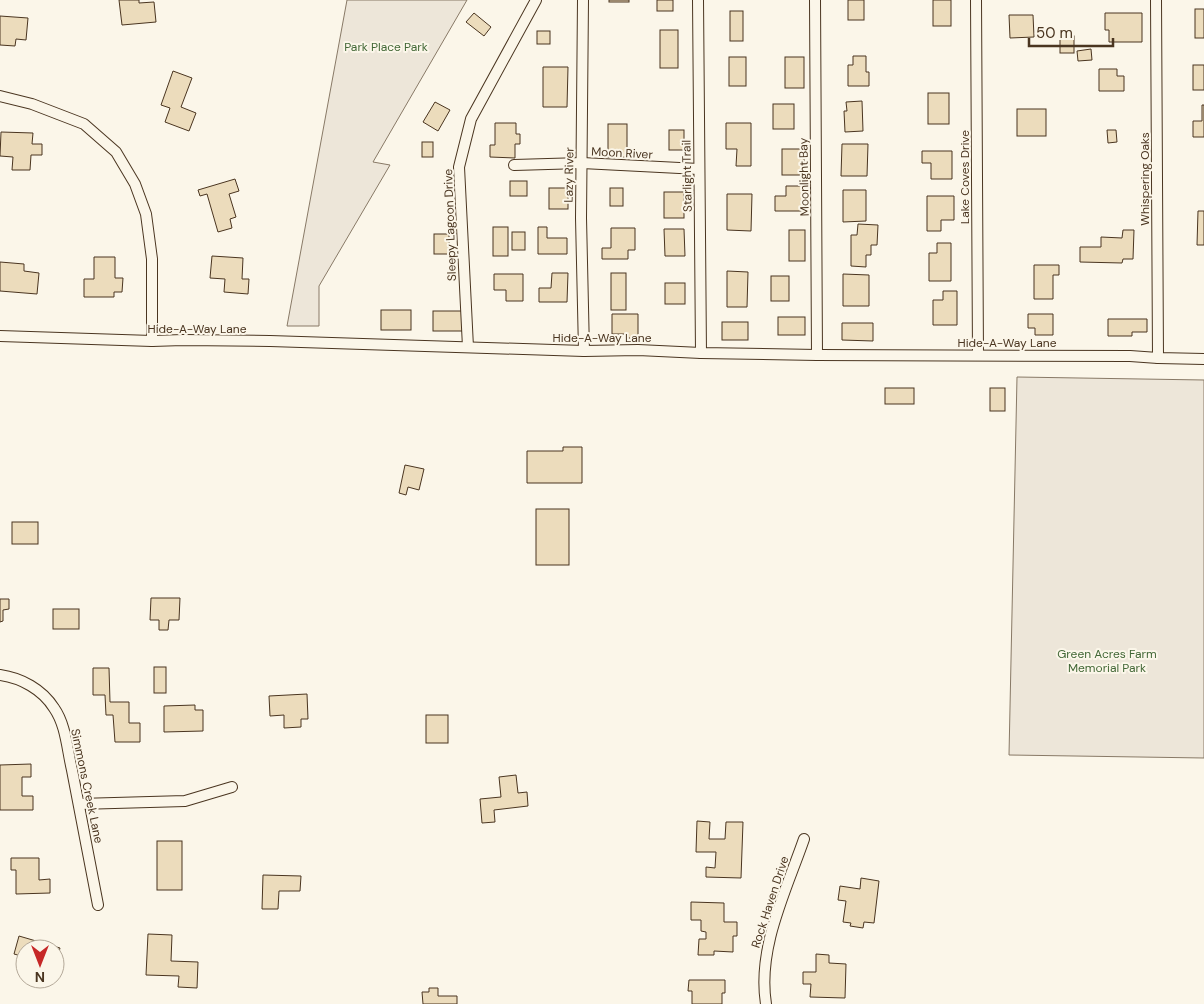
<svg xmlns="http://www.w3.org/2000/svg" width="1204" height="1004" font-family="'DM Sans',sans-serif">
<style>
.green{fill:#ede6d9;stroke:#887966}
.building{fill:#ecdcbc;stroke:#4a3520}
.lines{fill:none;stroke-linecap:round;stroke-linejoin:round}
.minor-casing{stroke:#4a3520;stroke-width:12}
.minor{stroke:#fbf6e9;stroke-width:10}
.labels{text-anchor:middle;stroke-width:4;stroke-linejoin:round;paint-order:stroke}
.park-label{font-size:12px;fill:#436837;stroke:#fbf6e9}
.street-label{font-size:12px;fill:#4a3520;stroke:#fbf6e9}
</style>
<rect width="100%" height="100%" fill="#fbf6e9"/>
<g class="green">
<path d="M347 0H467L373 162 390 165 319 286V326H287Z"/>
<path d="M1017 377 1204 380V758L1009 755Z"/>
</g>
<g class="building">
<path d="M119 0H139V3L154 2 156 22 122 25Z"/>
<rect x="609" y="0" width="20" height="2"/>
<rect x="657" y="0" width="16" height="11"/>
<rect x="848" y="0" width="16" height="20"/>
<rect x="933" y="0" width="18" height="26"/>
<rect x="1195" y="9" width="9" height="29"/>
<rect x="730" y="11" width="13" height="30"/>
<path d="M474 13 491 27 484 36 466 22Z"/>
<path d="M1105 13H1142V42H1109V30H1105Z"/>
<path d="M1009 15H1033L1034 37 1010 38Z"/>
<path d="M0 16 28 18 26 40 16 39 15 46 0 45Z"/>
<rect x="660" y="30" width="18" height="38"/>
<rect x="537" y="31" width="13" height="13"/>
<rect x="1060" y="36" width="14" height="17"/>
<path d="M1091 49 1092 60 1078 61 1077 51Z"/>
<path d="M853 56H866V72H869V86H848V65H853Z"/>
<rect x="729" y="57" width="17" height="29"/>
<rect x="785" y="57" width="19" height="31"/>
<rect x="1193" y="65" width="11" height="25"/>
<path d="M543 67H568L567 107H543Z"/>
<path d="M1099 69H1117V76H1124V91H1099Z"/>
<path d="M173 71 192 78 181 107 196 113 189 131 165 122 170 108 161 105Z"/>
<rect x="928" y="93" width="21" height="31"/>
<path d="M862 101 863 131 845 132 844 111H847L846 102Z"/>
<path d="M435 102 450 110 438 131 423 122Z"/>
<rect x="773" y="104" width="21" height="25"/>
<path d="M1202 105H1204V137H1193V121H1202Z"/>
<rect x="1017" y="109" width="29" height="27"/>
<path d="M495 123H516V134H520V144H515V158L490 157V145H495Z"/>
<path d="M726 123H751V166H736L737 149H726Z"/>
<rect x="608" y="124" width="19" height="33"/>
<rect x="669" y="130" width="15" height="20"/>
<path d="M1107 130H1116L1117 142 1108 143Z"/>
<path d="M1 132 33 133 32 144H42V155H31L30 170H12L13 157 0 156Z"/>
<rect x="422" y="142" width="11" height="15"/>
<path d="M842 144H868L867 176H841Z"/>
<rect x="782" y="149" width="22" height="26"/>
<path d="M922 151H952V179H931V163H922Z"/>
<path d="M235 179 239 191 229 194 236 217 230 219 232 228 218 232 207 194 200 196 198 190Z"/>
<rect x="510" y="181" width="17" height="15"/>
<path d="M786 186H804V211H775V196H786Z"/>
<rect x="549" y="188" width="19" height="21"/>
<rect x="610" y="188" width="13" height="18"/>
<path d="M843 190H866V221L843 222Z"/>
<rect x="664" y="192" width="20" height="26"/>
<path d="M727 194H752L751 231 727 230Z"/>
<path d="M927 196H954V220H941V231H927Z"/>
<path d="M1198 211H1204V245H1197Z"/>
<path d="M858 224 878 225 877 245H871V255H866V267L851 266V235H857Z"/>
<rect x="493" y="227" width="15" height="29"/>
<path d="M538 227H547V238H567V254H538Z"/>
<path d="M611 228H635V250H628V259H602V248H611Z"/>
<path d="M664 229H684L685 256H665Z"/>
<rect x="789" y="230" width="16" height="31"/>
<path d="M1123 230H1134L1133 259H1123L1122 263 1080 262V247H1101V237L1122 238Z"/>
<rect x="512" y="232" width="13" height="18"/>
<rect x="434" y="234" width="15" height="20"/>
<path d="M937 243H951V281H929V253H937Z"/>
<path d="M212 256 243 258 242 279H249L248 294 224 292 225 279 210 278Z"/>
<path d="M94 257H115V278H123L122 292H114V297H84V279H94Z"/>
<path d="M0 262 24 264V271L39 273 37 294 0 291Z"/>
<path d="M1034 265H1059V275H1053V299H1034Z"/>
<path d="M727 271 748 272 747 307H727Z"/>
<path d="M552 273H568L567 302H539V288H551Z"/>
<rect x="611" y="273" width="15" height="37"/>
<path d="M494 274H523V301H506V290H494Z"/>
<path d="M843 274 869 275V306H843Z"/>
<rect x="771" y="276" width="18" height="25"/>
<rect x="665" y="283" width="20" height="21"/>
<path d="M943 291H957V325H933V300H943Z"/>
<rect x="381" y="310" width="30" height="20"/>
<rect x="433" y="311" width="30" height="20"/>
<path d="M612 314H638V338H628V334H612Z"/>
<path d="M1028 314H1053V335H1035V328H1028Z"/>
<rect x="778" y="317" width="27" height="18"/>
<path d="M1108 319H1147V332H1132V336H1108Z"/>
<rect x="722" y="322" width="26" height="18"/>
<path d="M842 323H873V341L842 340Z"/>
<rect x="885" y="388" width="29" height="16"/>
<rect x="990" y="388" width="15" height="23"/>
<path d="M563 447H582V483H527V451H563Z"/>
<path d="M405 465 424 469 419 490 408 487 406 495 399 493Z"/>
<rect x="536" y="509" width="33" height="56"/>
<rect x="12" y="522" width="26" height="22"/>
<path d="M151 598H180L179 620H169L168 630H159V620H150Z"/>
<path d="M0 599H9V609L3 610V621L0 622Z"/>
<rect x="53" y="609" width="26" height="20"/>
<rect x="154" y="667" width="12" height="26"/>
<path d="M93 668H109L110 702H129V723H140V742H115L113 715H106L105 695H93Z"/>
<path d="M307 694 308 719H301V727L284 728V715L270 716 269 696Z"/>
<path d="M195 705V710H203V731L164 732V706Z"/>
<rect x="426" y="715" width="22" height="28"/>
<path d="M31 764V777H22V796H33V810H0V765Z"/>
<path d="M516 775 518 793 527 792 528 806 494 810 495 822 482 823 480 799 501 797 499 777Z"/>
<path d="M697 821 710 822 709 839H725L726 822H743L741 878 706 877V867L715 868 716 852H696Z"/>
<rect x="157" y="841" width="25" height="49"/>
<path d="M11 858H39V880L50 879V893L16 894V870H11Z"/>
<path d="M263 875 301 876 300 891H279L278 909H262Z"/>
<path d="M861 878 879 881 874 923 864 922 863 928 850 926 851 923 843 922 846 901 838 900 840 886 860 889Z"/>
<path d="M691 902 724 903V922H737V936H733V952L714 951V955H698L699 939H706V932L701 931V920H691Z"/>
<path d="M148 934 172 935 171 961 198 962 197 988 178 987 179 976 146 975Z"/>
<path d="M19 936 60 948 55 967V949H25V957L14 954Z"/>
<path d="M816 954 829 955V963L846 964 845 998 810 997 811 984H803V972H816Z"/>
<path d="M689 980H725V993H722V1004H692V991H688Z"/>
<path d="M429 988H438V996H457V1004H423L422 992H429Z"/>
</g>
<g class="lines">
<g class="minor-casing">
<g id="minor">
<path d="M583 0 581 218 584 351"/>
<path d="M698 0 701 353"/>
<path d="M815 0 817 355"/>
<path d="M976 0 978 355"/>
<path d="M1156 0 1158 358"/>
<path d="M0 96 32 104 84 124 116 152 135 184 146 214 152 259V341"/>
<path d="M514 165 582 163 699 169"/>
<path d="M0 336 152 341 183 340 270 341 584 351 638 350 701 353 817 355 1130 356 1158 358 1204 359"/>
<path d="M468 347 459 167 471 119 536 0"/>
<path d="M0 675C21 678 42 689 54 708 66 725 67 749 72 770 81 815 89 860 98 905"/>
<path d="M79 804 185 801 232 787"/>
<path d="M766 1004C757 948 786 891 804 839"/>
</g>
</g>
<use href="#minor" class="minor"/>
</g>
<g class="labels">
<g class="park-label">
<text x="386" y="51">Park Place Park</text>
<text x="1107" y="658">Green Acres Farm<tspan x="1107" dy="14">Memorial Park</tspan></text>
</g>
<g class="street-label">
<text transform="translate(622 153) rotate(3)" y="4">Moon River</text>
<text transform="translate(569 175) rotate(-89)" y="4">Lazy River</text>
<text transform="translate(687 176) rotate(-91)" y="4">Starlight Trail</text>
<text transform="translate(804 177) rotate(-91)" y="4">Moonlight Bay</text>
<text transform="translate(965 177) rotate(-90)" y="4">Lake Coves Drive</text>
<text transform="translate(1145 179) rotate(-90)" y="4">Whispering Oaks</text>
<text transform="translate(450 225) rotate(-92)" y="4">Sleepy Lagoon Drive</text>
<text x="197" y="333">Hide-A-Way Lane</text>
<text x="602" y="342">Hide-A-Way Lane</text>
<text x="1007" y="347">Hide-A-Way Lane</text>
<text transform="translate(87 786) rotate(78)" y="4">Simmons Creek Lane</text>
<text transform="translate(770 902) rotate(-72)" y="4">Rock Haven Drive</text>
</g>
</g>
<g transform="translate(40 964) rotate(180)"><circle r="24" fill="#fbf6e9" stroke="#b4a999"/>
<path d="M0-4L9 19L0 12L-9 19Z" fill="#c62828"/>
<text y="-8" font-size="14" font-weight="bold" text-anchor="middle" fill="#4a3520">N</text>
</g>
<path d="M1029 38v8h84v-8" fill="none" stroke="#4a3520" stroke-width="2.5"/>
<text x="1036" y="38" font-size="15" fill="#4a3520" stroke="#fbf6e9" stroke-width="4" paint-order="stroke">50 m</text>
</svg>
